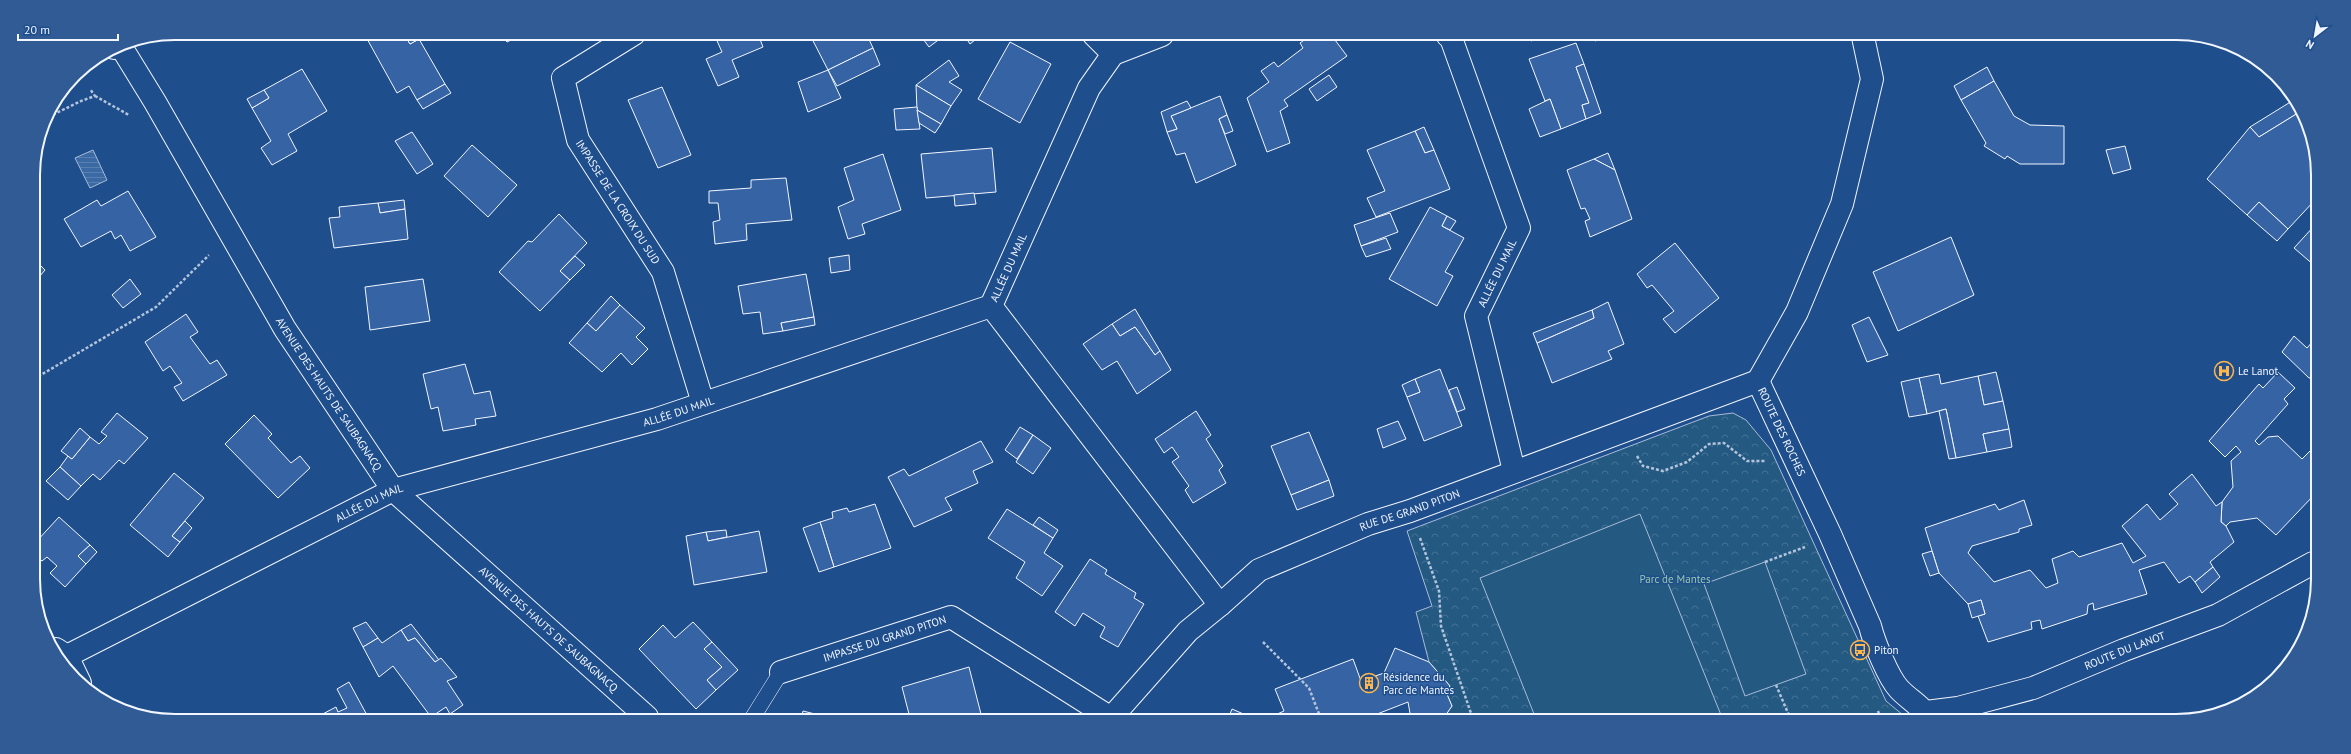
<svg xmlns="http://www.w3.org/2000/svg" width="2351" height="754" font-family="'PT Sans',sans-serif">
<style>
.park{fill:url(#park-crowns);stroke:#a8bbd7}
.pitch{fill:#245a82;stroke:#a8bbd7}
.water{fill:url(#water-rules);stroke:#a8bbd7}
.building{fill:#3563a3;stroke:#f2f6ff}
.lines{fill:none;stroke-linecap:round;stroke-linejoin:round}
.service-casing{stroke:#f2f6ff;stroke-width:16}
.minor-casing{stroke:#f2f6ff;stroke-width:24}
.secondary-casing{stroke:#f2f6ff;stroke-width:24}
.path{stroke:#b3c4dc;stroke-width:2.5;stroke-dasharray:3 2;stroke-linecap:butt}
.service{stroke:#1f4e8c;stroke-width:15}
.minor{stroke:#1f4e8c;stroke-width:22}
.secondary{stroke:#1f4e8c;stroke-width:22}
.labels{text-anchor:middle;stroke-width:3;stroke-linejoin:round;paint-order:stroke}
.street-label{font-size:11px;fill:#f2f6ff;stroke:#1f4e8c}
.poi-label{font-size:11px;fill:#f2f6ff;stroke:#1f4e8c;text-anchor:start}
.park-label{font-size:11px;fill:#97c8a6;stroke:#1f4e8c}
.rim{fill:none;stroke:#f2f6ff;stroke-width:2}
</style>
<defs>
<pattern id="park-crowns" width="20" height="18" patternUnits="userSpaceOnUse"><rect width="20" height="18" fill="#245a82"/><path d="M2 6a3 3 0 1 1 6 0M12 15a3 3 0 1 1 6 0" fill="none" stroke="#447295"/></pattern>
<pattern id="water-rules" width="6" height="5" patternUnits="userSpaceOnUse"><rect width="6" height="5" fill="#3b69a3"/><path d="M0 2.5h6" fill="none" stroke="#587fb1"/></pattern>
</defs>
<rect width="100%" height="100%" fill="#1f4e8c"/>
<path class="park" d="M1733 413 1746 420 1771 450 1886 701 1909 720 1446 719 1445 716 1452 706 1446 692 1450 686 1429 662 1416 612 1432 606 1407 531 1709 416Z"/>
<g class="pitch">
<path d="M1640 514 1723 720 1536 719 1480 578Z"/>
<path d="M1765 562 1806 674 1745 696 1704 584Z"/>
</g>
<path class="water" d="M93 150 107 180 90 188 75 158Z"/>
<g class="building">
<path d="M373 33 404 34 410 44 419 39 445 84 417 100 409 86 397 93 366 37Z"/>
<path d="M404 34H415L419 39 410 44Z"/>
<path d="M500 34H523L507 42Z"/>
<path d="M714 34H758L763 47 732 60 739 77 718 86 706 59 722 52Z"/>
<path d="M810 35H867L873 48 828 70Z"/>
<path d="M920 35H945L929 47Z"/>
<path d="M964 35H981L970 44Z"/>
<path d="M1310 36H1332L1347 56 1284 100 1288 106 1280 111 1290 143 1267 152 1247 98 1269 82 1261 71 1274 62 1278 67 1303 48 1300 43Z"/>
<path d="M1529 36H1544L1531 41Z"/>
<path d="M1593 36H1607L1595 41Z"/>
<path d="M1010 42 1051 64 1020 123 978 99Z"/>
<path d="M1576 43 1584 64 1576 67 1589 103 1582 105 1586 119 1561 129 1550 99 1545 101 1529 59Z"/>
<path d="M873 48 880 65 837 86 828 70Z"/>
<path d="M949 60 959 76 949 82 962 90 951 106 916 85Z"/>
<path d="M1584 64 1601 113 1586 119 1582 105 1589 103 1576 67Z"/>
<path d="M1987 67 1994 81 1961 100 1954 86Z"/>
<path d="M302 69 327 111 288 134 297 151 272 165 261 148 271 141 252 108 269 98 264 90Z"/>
<path d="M828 70 841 98 808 112 798 82Z"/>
<path d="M1329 75 1337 87 1317 101 1309 89Z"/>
<path d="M1994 81 2014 116 2030 125 2064 126V164H2020L2007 156 2005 159 1984 146 1986 143 1961 100Z"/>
<path d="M445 84 451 93 423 109 417 100Z"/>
<path d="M916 85 951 106 941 124 917 110Z"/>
<path d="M662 87 691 155 658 168 628 100Z"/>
<path d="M264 90 269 98 252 108 247 99Z"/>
<path d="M1220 96 1227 115 1219 119 1236 165 1196 183 1185 153 1176 155 1167 132 1177 129 1171 116Z"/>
<path d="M1550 99 1561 129 1540 137 1529 109Z"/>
<path d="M1187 101 1191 108 1171 116 1177 129 1167 132 1161 112Z"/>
<path d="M2292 101 2298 113 2259 137 2250 127Z"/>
<path d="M917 107 920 129 896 130 894 109Z"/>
<path d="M917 110 941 124 935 133 919 123Z"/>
<path d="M2298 113 2315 147V191L2310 196 2315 200 2288 229 2259 202 2247 215 2207 179 2250 127 2259 137Z"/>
<path d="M1227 115 1233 131 1225 134 1219 119Z"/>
<path d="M1424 127 1434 150 1425 153 1415 131Z"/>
<path d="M1415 131 1425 153 1434 150 1450 189 1376 217 1367 198 1385 191 1367 150Z"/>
<path d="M412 132 433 164 417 174 395 141Z"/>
<path d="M472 145 517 185 488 217 444 176Z"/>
<path d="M2125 146 2131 169 2113 174 2106 150Z"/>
<path d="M992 148 996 192 926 198 921 154Z"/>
<path d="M1608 153 1615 170 1594 159Z"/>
<path d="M883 154 901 210 862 224 865 234 848 239 838 207 854 200 844 168Z"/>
<path d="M1594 159 1615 170 1632 219 1590 237 1585 221 1590 219 1585 208 1581 209 1567 170Z"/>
<path d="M786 178 792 220 746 224 747 240 715 244 713 222 720 220 718 203H709V191L751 188V180Z"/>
<path d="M128 191 156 237 130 251 121 235 115 239 111 231 81 247 64 219 97 200 101 206Z"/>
<path d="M974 193 976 204 955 206 954 195Z"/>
<path d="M404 200 405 209 380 213 378 203Z"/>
<path d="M2259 202 2288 229 2277 241 2247 215Z"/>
<path d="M378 203 380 213 405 209 408 239 334 248 329 218 340 217 339 207Z"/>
<path d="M1430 207 1447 216 1442 226 1464 238 1445 272 1453 276 1437 306 1389 279Z"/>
<path d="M1390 213 1398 232 1361 246 1354 225Z"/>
<path d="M559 214 587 243 560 271 570 280 540 311 499 272 528 241 532 242Z"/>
<path d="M1447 216 1456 221 1450 230 1442 226Z"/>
<path d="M2315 225V266L2294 248Z"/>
<path d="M1951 237 1974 295 1898 331 1873 272Z"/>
<path d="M1386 238 1391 249 1366 257 1361 246Z"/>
<path d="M1675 243 1719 298 1675 333 1663 319 1674 311 1652 285 1647 288 1637 274Z"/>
<path d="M849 255 850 270 831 273 829 258Z"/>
<path d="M575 256 585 265 570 280 560 271Z"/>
<path d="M34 259 45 270 34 283Z"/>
<path d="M806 274 814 317 781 323 783 331 763 334 760 312 743 314 738 286Z"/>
<path d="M130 279 141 294 123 308 112 295Z"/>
<path d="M423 279 430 321 370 330 365 287Z"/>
<path d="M611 296 620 305 596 331 587 323Z"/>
<path d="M1608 302 1624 344 1608 351 1612 359 1552 383 1537 343 1594 318 1592 310Z"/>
<path d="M620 305 645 328 636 337 648 349 632 365 621 353 602 372 569 343 587 323 596 331Z"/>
<path d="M1135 309 1160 351 1155 355 1135 327 1120 336 1112 324Z"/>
<path d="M1592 310 1594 318 1537 343 1533 333Z"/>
<path d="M186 314 198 332 190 337 210 364 217 360 227 375 183 401 174 387 182 383 170 366 163 371 145 342Z"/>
<path d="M814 317 815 325 783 331 781 323Z"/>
<path d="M1869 317 1888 355 1867 362 1852 325Z"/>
<path d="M1112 324 1120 336 1135 327 1155 355 1160 351 1171 370 1137 394 1117 361 1102 370 1083 344Z"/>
<path d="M2294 336 2307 348 2314 340V378H2309L2282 352Z"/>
<path d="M465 364 474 394 490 391 496 416 475 419 476 425 443 431 438 407 431 409 423 374Z"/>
<path d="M1440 369 1462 426 1424 441 1407 397 1420 392 1415 379Z"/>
<path d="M1996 372 2003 401 1984 405 1978 376Z"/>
<path d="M2278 372 2295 388 2284 399 2288 404 2255 441 2259 445 2268 437 2278 436 2302 459 2314 447V495L2276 535 2257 518 2230 522 2226 526 2221 522 2222 502 2233 487 2231 461 2241 452 2236 446 2225 457 2209 441 2259 384 2263 388Z"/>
<path d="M1939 374 1941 384 1978 376 1984 405 2003 401 2009 429 1983 434 1987 452 1956 458 1946 409 1927 414 1919 378Z"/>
<path d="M1919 378 1927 414 1909 417 1901 382Z"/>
<path d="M1415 379 1420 392 1407 397 1402 385Z"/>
<path d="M1457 387 1465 409 1457 412 1449 390Z"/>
<path d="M1946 409 1956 458 1949 459 1939 411Z"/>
<path d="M1196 411 1211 435 1206 439 1223 466 1219 470 1226 483 1193 503 1185 490 1189 486 1172 462 1179 457 1172 447 1164 453 1155 439Z"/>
<path d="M117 413 148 438 124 464 119 460 100 480 93 474 81 486 60 467 68 456 72 459 90 437 99 444 107 436 101 432Z"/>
<path d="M254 415 272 434 268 438 291 463 300 456 310 468 278 498 225 444Z"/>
<path d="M1398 421 1406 439 1383 448 1377 429Z"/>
<path d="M1020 427 1033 435 1017 459 1005 450Z"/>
<path d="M80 428 90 437 72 459 61 451Z"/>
<path d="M2009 429 2012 447 1987 452 1983 434Z"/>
<path d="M1309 432 1329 480 1291 495 1271 446Z"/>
<path d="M1033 435 1051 448 1033 474 1016 462Z"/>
<path d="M981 441 993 462 973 471 978 483 945 498 952 510 914 527 888 477 904 469 909 476Z"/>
<path d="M60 467 81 486 68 500 46 481Z"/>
<path d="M174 473 204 498 172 536 180 542 168 557 130 525Z"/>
<path d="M2192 474 2216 506 2222 502 2221 522 2226 526 2234 542 2210 562 2213 567 2195 582 2190 576 2179 583 2164 562 2139 570 2147 594 2094 610 2093 603 2088 605 2087 614 2042 629 2040 620 2031 622 2032 629 1988 642 1978 616 1985 614 1981 600 1968 604 1939 573 1925 528 1995 504 1999 510 2024 500 2032 525 2019 529V532L1972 546 1968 553 1994 582 2030 570 2046 588 2058 583 2052 559 2073 551 2079 557 2122 543 2133 563 2146 556 2122 526 2147 504 2160 520 2178 504 2169 494Z"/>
<path d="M1329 480 1334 496 1297 510 1291 495Z"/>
<path d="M875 504 891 548 834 567 820 522 833 518 832 512 847 508 849 512Z"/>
<path d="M1007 509 1053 538 1044 553 1063 566 1042 596 1016 578 1025 562 988 538Z"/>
<path d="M59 517 90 545 78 556 86 564 65 587 50 573 57 566 47 557 42 561 35 555V543Z"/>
<path d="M1039 517 1058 530 1053 538 1033 525Z"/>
<path d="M185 521 192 528 180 542 172 536Z"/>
<path d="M820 522 834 567 819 572 803 528Z"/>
<path d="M726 530 727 537 708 541 706 532Z"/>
<path d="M759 531 767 572 694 585 686 536 706 532 708 541Z"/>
<path d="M90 545 97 552 86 564 78 556Z"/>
<path d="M1932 551 1939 573 1930 576 1922 554Z"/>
<path d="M1090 559 1107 570 1105 574 1136 593 1134 598 1144 604 1118 647 1100 637 1105 627 1083 613 1075 626 1055 612Z"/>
<path d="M2213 567 2220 577 2202 593 2195 582Z"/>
<path d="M1981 600 1985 614 1972 618 1968 604Z"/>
<path d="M366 622 378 638 363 647 353 628Z"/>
<path d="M693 622 712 642 704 649 722 667 707 680 716 690 696 709 639 649 663 625 675 638Z"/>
<path d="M411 624 439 660 435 662 415 638 408 641 401 630Z"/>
<path d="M401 630 408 641 415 638 435 662 441 658 457 677 447 681 463 705 450 714 446 707 431 717 393 666 379 677 363 647 378 638 382 643Z"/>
<path d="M712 642 738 670 716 690 707 680 722 667 704 649Z"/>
<path d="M1395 648 1429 662 1450 686 1446 692 1452 706 1445 716 1446 719H1411L1408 702 1372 716 1374 719H1266L1284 711 1275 689 1353 659 1361 681 1384 673Z"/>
<path d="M969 667 982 718H946L945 714 931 718H910L902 687Z"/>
<path d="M349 682 368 717H317L336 707 338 712 347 708 337 689Z"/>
<path d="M1232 709 1255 719H1228Z"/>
<path d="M803 711 831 718H801Z"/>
</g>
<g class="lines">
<g class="service-casing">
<path id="service" d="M753 717 781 672"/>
</g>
<g class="minor-casing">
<g id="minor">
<path id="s1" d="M634 34 563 78 578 140 663 272 703 403"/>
<path d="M1094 35 1113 54"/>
<path d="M1448 36 1451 38 1519 228 1476 316 1514 471"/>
<path id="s2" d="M120 45 155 102 285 329 393 490 647 717"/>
<path d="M991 306 1220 605"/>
<path id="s3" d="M1758 381 1830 534 1870 626C1874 642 1888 677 1899 689 1909 700 1923 706 1929 720"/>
<path d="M1758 381 1797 312 1842 204 1872 79 1863 37"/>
<path d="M56 649 67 656 80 683"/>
<path id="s4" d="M67 656 393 490 657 419 991 306 1089 88 1113 54 1162 35"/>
<path id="s5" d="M781 672 951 617 1111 718"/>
<path id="s6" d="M1926 712 1958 708 2033 688 2124 650 2218 615 2313 563"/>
<path id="s7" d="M1111 718 1188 631 1220 605 1259 570 1368 524 1410 511 1758 381"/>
</g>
</g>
<g class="secondary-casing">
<path id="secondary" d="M114 48 123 43"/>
</g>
<g class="path">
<path d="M95 96 129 115"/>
<path d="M44 119 81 101 95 96 90 89"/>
<path d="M34 379 156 307 209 255"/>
<path d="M1637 456 1643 466 1663 471 1687 462 1709 444 1724 443 1747 461H1765"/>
<path d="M1420 538 1439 591 1441 626 1473 719"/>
<path d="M1765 562 1805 547"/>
<path d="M1263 642 1309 688 1321 719"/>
<path d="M1776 685 1791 720"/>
<path d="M1878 711 1881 720"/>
</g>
<use href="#service" class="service"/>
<use href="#minor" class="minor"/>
<use href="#secondary" class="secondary"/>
</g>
<defs>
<g id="hospital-ring" transform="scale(1)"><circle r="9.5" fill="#1f4e8c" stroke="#ffb74d" stroke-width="1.5"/><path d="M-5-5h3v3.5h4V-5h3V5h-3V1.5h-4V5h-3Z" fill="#ffb74d"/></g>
<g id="bus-ring" transform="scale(1)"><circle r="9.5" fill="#1f4e8c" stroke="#ffb74d" stroke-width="1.5"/><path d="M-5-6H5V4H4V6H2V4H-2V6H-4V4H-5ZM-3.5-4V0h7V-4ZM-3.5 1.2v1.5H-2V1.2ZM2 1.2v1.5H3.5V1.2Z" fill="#ffb74d"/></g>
<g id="building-ring" transform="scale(1)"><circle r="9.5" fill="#1f4e8c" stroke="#ffb74d" stroke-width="1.5"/><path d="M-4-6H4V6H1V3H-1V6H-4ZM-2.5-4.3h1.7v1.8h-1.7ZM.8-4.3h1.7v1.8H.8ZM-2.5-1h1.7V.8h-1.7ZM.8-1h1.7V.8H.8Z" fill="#ffb74d"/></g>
</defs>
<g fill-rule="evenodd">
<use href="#hospital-ring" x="2224" y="371"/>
<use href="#bus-ring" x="1860" y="650"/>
<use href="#building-ring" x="1369" y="683"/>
</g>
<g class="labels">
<g class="street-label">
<text dy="4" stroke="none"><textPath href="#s1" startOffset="221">IMPASSE DE LA CROIX DU SUD</textPath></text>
<text dy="4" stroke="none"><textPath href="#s4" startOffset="1034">ALLÉE DU MAIL</textPath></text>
<text transform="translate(1497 273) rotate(-64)" y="4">ALLÉE DU MAIL</text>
<text dy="4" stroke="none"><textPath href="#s2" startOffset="407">AVENUE DES HAUTS DE SAUBAGNACQ</textPath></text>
<text dy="4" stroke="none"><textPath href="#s4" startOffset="662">ALLÉE DU MAIL</textPath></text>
<text dy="4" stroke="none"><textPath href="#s3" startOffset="56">ROUTE DES ROCHES</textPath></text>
<text dy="4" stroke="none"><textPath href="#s4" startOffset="339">ALLÉE DU MAIL</textPath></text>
<text dy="4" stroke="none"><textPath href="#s7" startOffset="372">RUE DE GRAND PITON</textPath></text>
<text dy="4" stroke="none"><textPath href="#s2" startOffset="731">AVENUE DES HAUTS DE SAUBAGNACQ</textPath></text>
<text dy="4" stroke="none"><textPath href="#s5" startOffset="109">IMPASSE DU GRAND PITON</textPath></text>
<text dy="4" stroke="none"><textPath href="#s6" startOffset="209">ROUTE DU LANOT</textPath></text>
</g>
<g class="poi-label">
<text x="2238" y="375">Le Lanot</text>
<text x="1874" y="654">Piton</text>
<text x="1383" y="681">Résidence du<tspan x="1383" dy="13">Parc de Mantes</tspan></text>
</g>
<g class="park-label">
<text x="1675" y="583">Parc de Mantes</text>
</g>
</g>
<path d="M0 0H2351V754H0ZM175 40H2176A135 135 0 0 1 2311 175V579A135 135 0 0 1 2176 714H175A135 135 0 0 1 40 579V175A135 135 0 0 1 175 40Z" fill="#305b95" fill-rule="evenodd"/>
<path class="rim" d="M175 40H2176A135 135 0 0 1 2311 175V579A135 135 0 0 1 2176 714H175A135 135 0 0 1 40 579V175A135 135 0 0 1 175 40Z"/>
<g transform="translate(2315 36) rotate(211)" stroke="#1f4e8c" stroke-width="3" paint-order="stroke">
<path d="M0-3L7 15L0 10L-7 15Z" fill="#f2f6ff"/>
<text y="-6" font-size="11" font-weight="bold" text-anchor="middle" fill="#f2f6ff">N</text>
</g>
<path d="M18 34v6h100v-6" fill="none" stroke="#f2f6ff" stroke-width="2"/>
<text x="24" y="34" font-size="12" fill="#f2f6ff" stroke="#1f4e8c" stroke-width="3" paint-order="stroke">20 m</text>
</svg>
